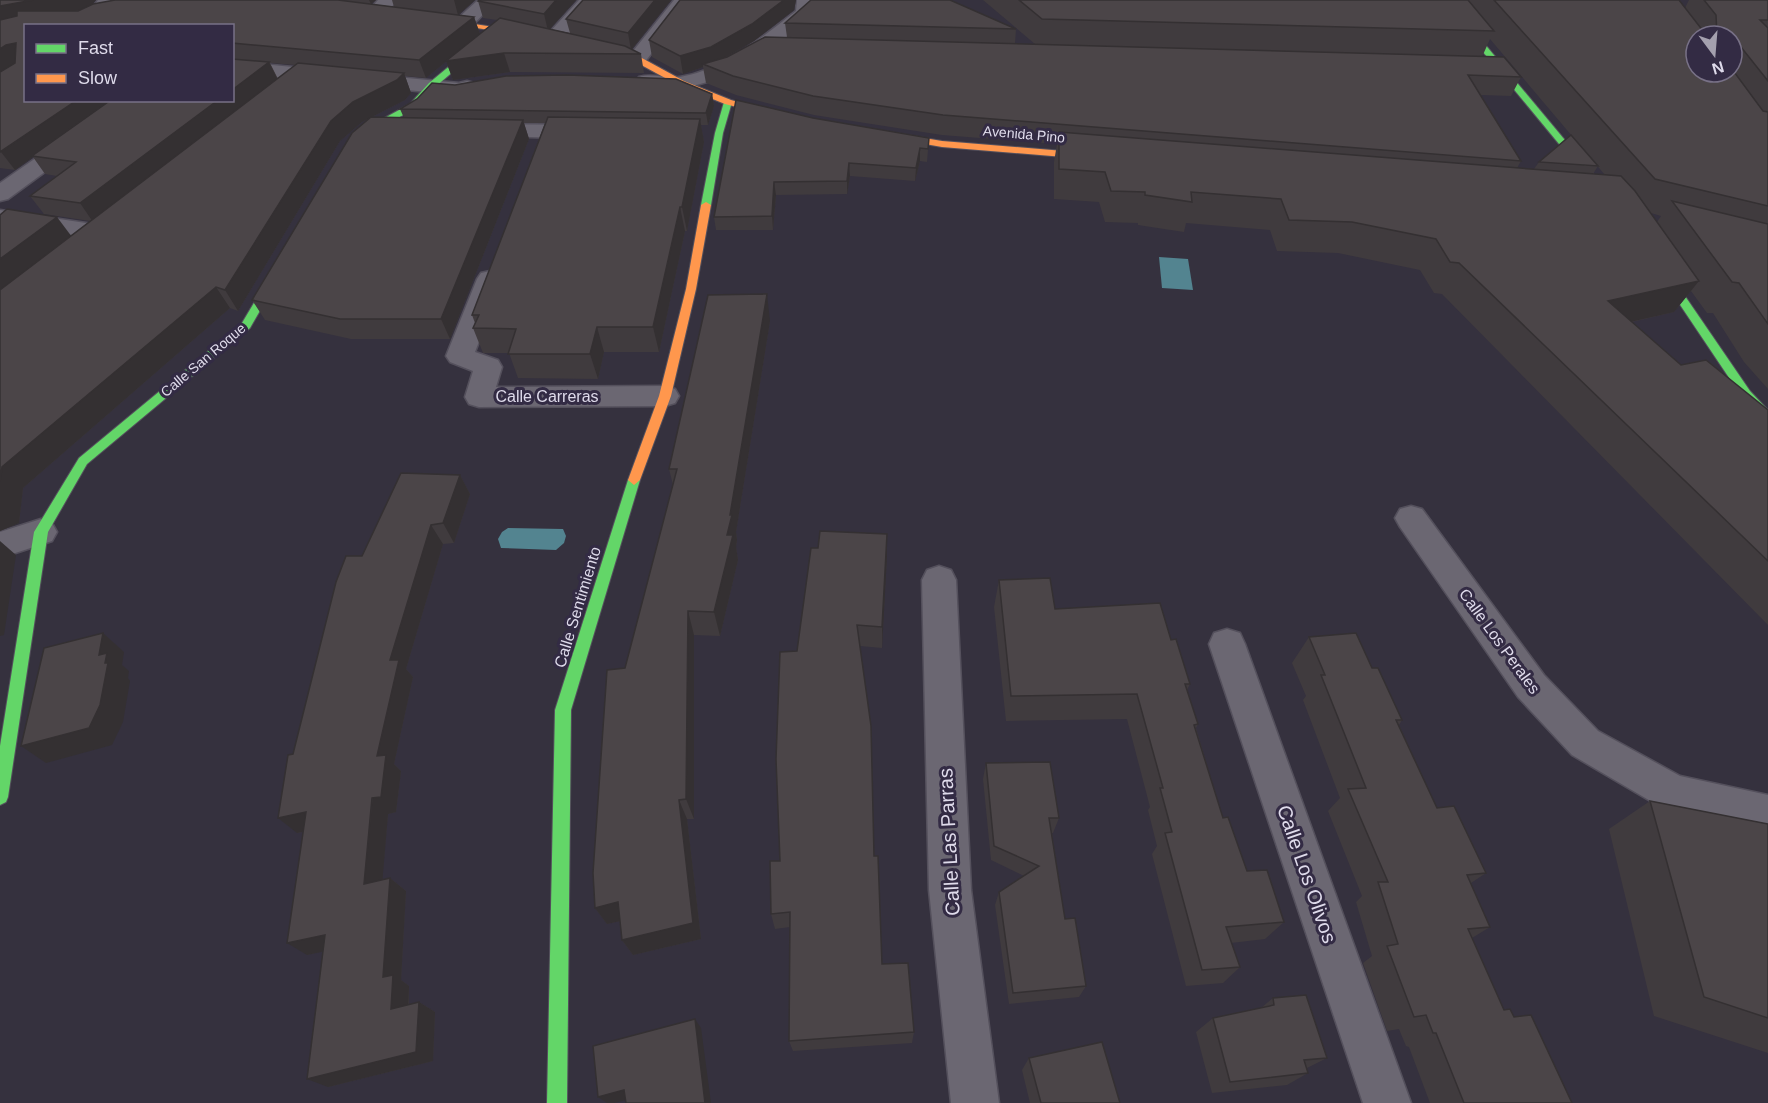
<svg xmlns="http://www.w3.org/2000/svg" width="1768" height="1103" font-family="Arial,sans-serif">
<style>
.water{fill:#538490}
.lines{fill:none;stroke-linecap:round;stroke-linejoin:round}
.street-casing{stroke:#54505c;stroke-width:3}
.fast-casing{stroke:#54505c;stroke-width:2}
.slow-casing{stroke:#54505c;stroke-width:2}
.street{fill:#6b6772;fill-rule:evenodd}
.fast{fill:#63d668;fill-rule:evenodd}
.slow{fill:#ff974d;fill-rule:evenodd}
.wall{fill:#403b3e;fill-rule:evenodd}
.shaded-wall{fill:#343032}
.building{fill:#4b4548;stroke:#343032;stroke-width:1.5}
.labels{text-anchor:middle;stroke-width:6;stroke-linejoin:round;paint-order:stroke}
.far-street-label{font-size:14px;fill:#dfdbeb;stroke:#332b44}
.street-label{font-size:16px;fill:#dfdbeb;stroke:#332b44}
.near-street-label{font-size:20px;fill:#dfdbeb;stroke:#332b44}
</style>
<rect width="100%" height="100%" fill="#35313e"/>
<g class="water">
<path d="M1159 257 1188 259 1193 290 1162 288Z"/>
<path d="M508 528 563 529 566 536 564 543 556 550 501 548 498 539 502 532Z"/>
</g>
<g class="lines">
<g class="street-casing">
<g id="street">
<path d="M98 0H116C101 23 99 26 72 26L92 8Z"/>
<path d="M378 0H398L383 16H369L367 12Z"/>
<path d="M478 0H497L470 28H456L454 24 456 20Z"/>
<path d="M579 0H598L561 43H547L544 39 547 35Z"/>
<path d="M674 0H693L644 63H630L627 59 630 55Z"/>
<path d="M797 0H815L814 13 812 17C763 56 705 102 639 85L636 81 639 77C653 73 666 79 680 77 724 70 762 37 796 11Z"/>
<path d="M232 61 459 83 467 81 474 83 477 87 474 91 459 95 232 73Z"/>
<path d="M119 100H143L8 199 0 201V183Z"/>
<path d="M480 124 588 125 596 127 599 132 596 137 588 139 472 135 469 130 472 125Z"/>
<path d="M0 210 99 225 108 227 111 232 108 237 99 239 0 224Z"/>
<path d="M490 271 499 273 503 279 475 352 498 360 502 367 496 387 665 386 675 389 679 396 675 403 665 406 479 407 469 404 465 397 473 371 450 362 446 356 477 279 481 273Z"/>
<path d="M1411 506 1422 509 1544 675 1598 731 1680 776 1768 795V833L1673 812 1659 806 1572 755 1518 697 1400 527 1395 518 1400 509Z"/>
<path d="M41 519 52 523 57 532 52 541 0 558V532Z"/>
<path d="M939 566 951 570 956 580 971 890 999 1103H951L929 890 922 580 927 570Z"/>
<path d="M1227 629 1240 633 1245 644 1411 1103H1363L1209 644 1214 633Z"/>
</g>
</g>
<g class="fast-casing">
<g id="fast">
<path d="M1440 0H1448L1594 175V179H1588Z"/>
<path d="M481 40 488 42 435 87 416 108 374 131 358 145H352V141L368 127 410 104 429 83Z"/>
<path d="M728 99 732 102 723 133 711 205 706 208 701 205 715 133 724 102Z"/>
<path d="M1657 260 1661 261 1750 391 1768 410V421L1764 420 1742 397 1652 263Z"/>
<path d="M279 266 284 269 250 328 87 464 48 532 8 797 6 802 0 805V746L34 532 79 458 242 323 274 269Z"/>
<path d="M634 475 640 480 571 710 567 1103H547L555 710 628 480Z"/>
</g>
</g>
<g class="slow-casing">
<g id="slow">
<path d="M429 17 533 33 537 35 533 37 432 21H429Z"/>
<path d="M597 48 640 57 684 81 731 100 783 115 779 118 725 104 678 85 634 61 597 52Z"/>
<path d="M883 131 942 141 1100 154 1105 157 1100 160 942 147 880 136V132Z"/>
<path d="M706 202 711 205 696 289 671 396 640 480 634 485 628 480 659 396 686 289 701 205Z"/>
</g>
</g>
<use href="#street" class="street"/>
<use href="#fast" class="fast"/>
<use href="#slow" class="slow"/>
</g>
<g class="wall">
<path d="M0 0 92 5 115 0H376L371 4 394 7 392 0H475L458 15 474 17 480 34 426 78 405 76 411 93 405 100 372 117 404 118 400 109 455 85 712 94 714 106 708 125H701L704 142 687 231H685L659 352H604L598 379 518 378 509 353H483L473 328 475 323 472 315 545 123H524L529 139 450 339H351L265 320 252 300 370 118 362 122 340 141 238 311 230 308 23 488 19 523 0 531V215L71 236 90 221 44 214 30 196 57 176 45 174 33 157 15 170 0 168ZM232 26V100H26ZM270 63 295 65 278 79Z"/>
<path d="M479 0H576L550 29 570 33 566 19 583 0H671L632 49 641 54 644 73 510 72 453 80 446 61 497 20 483 18 478 1Z"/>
<path d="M680 0H796L794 10 754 41 724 58 787 37 785 23 1016 29 1015 44H1035L983 0H1768V389L1744 362 1713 313H1707L1691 291 1674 312 1632 322 1681 365 1768 410V625L1442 294 1434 293 1420 270 1338 253 1277 251 1270 230 1186 223 1184 232 1138 225V223L1105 222 1099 202 1054 199V162L1057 144 942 135 814 115 736 95 706 83 703 67 683 74 652 57 649 40ZM1679 0H1689L1685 8ZM1696 36H1732V72ZM1490 39 1605 175 1593 174 1598 166 1539 162 1534 169 1517 168 1521 161 1481 95 1511 96 1521 77 1482 57ZM1651 213 1661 216 1657 222Z"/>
<path d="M813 118 929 138 927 162 920 161 915 181 850 176 847 194 776 195 773 230H716L714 217Z"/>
<path d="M770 321 736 532 737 540 736 547 738 560 720 636 694 635V819H687L701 939 633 955 622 940 620 921 607 924 595 908 625 668 673 485 669 469Z"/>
<path d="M460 475 470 494 454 543 443 544 406 669 413 677 394 764 401 771 396 812 388 814 382 880 390 878 406 891 401 980 409 986V1004L419 1002 435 1012 433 1061 328 1087 323 951 307 955 303 832 297 833 293 754 362 556Z"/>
<path d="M887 534V556L882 648 860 646 882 964 914 1032 912 1043 793 1051 789 1041 790 927 775 929 771 914 780 861 797 651 818 548Z"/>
<path d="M999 580 1055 609 1171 640 1190 684 1187 690 1198 724 1196 728 1223 818 1247 871 1284 922 1265 939 1231 943 1240 967 1223 983 1186 986 1152 854 1157 846 1148 810 1150 807 1127 719 1006 721 994 607Z"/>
<path d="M1309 637 1372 668 1402 720 1399 725 1437 808 1486 873 1471 883 1490 927 1472 938 1504 1010 1514 1017 1572 1103H1430L1409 1047 1406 1046 1399 1029 1387 1031 1363 963 1372 956 1356 902 1362 896 1328 811 1340 798 1303 700 1306 696 1292 663Z"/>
<path d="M986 763 1059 818 1053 833H1052L1065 919 1086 986 1079 997 1009 1004 995 905 999 892 1024 876 991 860 983 779Z"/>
<path d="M1650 801 1768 824V1053L1654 1016 1609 829Z"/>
<path d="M1273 998 1327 1058 1307 1068 1308 1073 1287 1085 1212 1093 1196 1032 1213 1018 1261 1008Z"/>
<path d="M1029 1058 1120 1103H1030L1022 1070Z"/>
</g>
<g class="shaded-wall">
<path d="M33 0H96L89 8 0 26V6Z"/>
<path d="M369 0H376L371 4Z"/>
<path d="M454 0H475L458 15Z"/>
<path d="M556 0H576L548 31 544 14Z"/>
<path d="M655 0H671L631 50 628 33Z"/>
<path d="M784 0H796L794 10 754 41 713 64H703V67L683 74 680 56Z"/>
<path d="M474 17 480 34 426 78 419 60Z"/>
<path d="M16 43 26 58 0 74V49L6 45Z"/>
<path d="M504 53 510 72 453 80 446 61Z"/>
<path d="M269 62 278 80 93 222 80 203 218 100H232V90Z"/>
<path d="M404 73 411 93 405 100 362 122 340 141 238 311 225 290 331 121 353 102Z"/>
<path d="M712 94 714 106 708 125 706 113Z"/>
<path d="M77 100H114L32 156 33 157 15 170 1 152Z"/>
<path d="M700 119 704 142 687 231 682 207Z"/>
<path d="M523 120 529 139 450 339 441 319Z"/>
<path d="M920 148V161L915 181 916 168Z"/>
<path d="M849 163 850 176 847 194V181Z"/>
<path d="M774 182 776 195 773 230 772 216Z"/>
<path d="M680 207 685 231 659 352 653 327Z"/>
<path d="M57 217 72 237 0 293V259Z"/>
<path d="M1699 281 1674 312 1586 332 1608 301Z"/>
<path d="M216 287 230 308 23 488 19 523 0 531V482L2 467Z"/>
<path d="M767 294 770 321 736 532 737 540 736 547 738 560 720 636 714 612 727 535 730 515Z"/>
<path d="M597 327 604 352 598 379 590 354Z"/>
<path d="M460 475 470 494 454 543 443 523Z"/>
<path d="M431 525 443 544 406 669 413 677 394 764 401 771 396 812 388 814 381 897 364 884 377 756 390 660Z"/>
<path d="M887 534V556L882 648V627Z"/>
<path d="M0 541 16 555 4 635 0 636Z"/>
<path d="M688 611 694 635V819L686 799Z"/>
<path d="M103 633 124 652 122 665 129 671 128 678 130 681 123 722 112 745 46 763 21 746 99 655Z"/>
<path d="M679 800 687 819 701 939 633 955 622 940Z"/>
<path d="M306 812 324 827 297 833 278 818Z"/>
<path d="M390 878 406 891 401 980 409 986 408 1019 391 1009 383 977Z"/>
<path d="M618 902 629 919 607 924 595 908Z"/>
<path d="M325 935 344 947 307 955 287 943Z"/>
<path d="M419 1002 435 1012 433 1061 328 1087 307 1079Z"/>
<path d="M695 1019 701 1028 711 1103H705Z"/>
<path d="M624 1090 634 1098 614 1103H607L598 1097Z"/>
</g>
<g class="building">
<path d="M0 0H33L0 6Z"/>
<path d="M115 0H338L474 17 419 60 232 43V26H26V100H77L0 152V72L15 63 16 43 6 45 0 49V20L17 16V11H78L93 4Z"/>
<path d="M479 0H556L544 14 478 1Z"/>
<path d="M583 0H655L628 33 566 19Z"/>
<path d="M680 0H784L752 24 711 47 680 56 649 40Z"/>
<path d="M811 0H950L1016 29 785 23Z"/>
<path d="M1019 0H1468L1494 31 1042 19Z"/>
<path d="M1494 0H1679L1707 36H1696V72H1732V69L1763 111 1768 112V206L1655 179Z"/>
<path d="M1704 0H1768V20H1760L1768 28V81L1737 42H1732V36H1717L1716 15Z"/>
<path d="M500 18 625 46 641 54 504 53 446 61Z"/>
<path d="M765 37 1504 57 1521 77 1468 75 1521 161 943 115 813 96 733 76 703 64 727 57Z"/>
<path d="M232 59 269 62 232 90Z"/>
<path d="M298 63 404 73 397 80 353 102 331 121 225 290 216 287 2 467 0 482V290Z"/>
<path d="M567 75 676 79 712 94 706 113 400 109 417 99 432 83 455 85 506 76Z"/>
<path d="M111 100H218L80 203 30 196 76 162 32 156Z"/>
<path d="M736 100 813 118 929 138 928 149 920 148 916 168 849 163 847 181 774 182 772 216 714 217Z"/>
<path d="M371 117 523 120 441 319H340L252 300 352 133Z"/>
<path d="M548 117 700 119 682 207H680L653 327H597L590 354H508L516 329 473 328 479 315H472Z"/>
<path d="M1059 132 1621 176 1635 191 1699 281 1608 301 1681 365 1706 360 1768 410V561L1459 263 1450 262 1436 239 1352 222 1289 220 1281 199 1191 192 1192 202 1145 195V192L1111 191 1105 172 1059 169Z"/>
<path d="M1571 135 1598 166 1539 162Z"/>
<path d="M1672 201 1768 224V324L1739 283 1732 282Z"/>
<path d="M7 209 57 217 0 259V215Z"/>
<path d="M767 294 730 515H732L727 535H733L714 612 688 611 686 799 679 800 693 923 622 940 618 902 595 908 593 873 607 670 625 668 677 469H669L708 295Z"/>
<path d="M401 473 460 475 443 523 431 525 390 660H399L377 756 386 755 381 797 372 798 364 884 390 878 383 977 393 975 391 1009 419 1002 416 1052 307 1079 325 935 287 943 306 812 278 818 288 755 293 754 336 582 346 556H362Z"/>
<path d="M820 531 887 534 882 627 857 625 871 726 874 856H878L882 964 908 963 914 1032 789 1041 790 912 771 914 770 861H780L776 759 780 652 797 651 811 548H818Z"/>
<path d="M1050 578 1055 609 1160 603 1171 640 1176 639 1190 684H1185L1198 724 1194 725 1223 818 1228 817 1247 871 1267 870 1284 922 1226 927 1240 967 1202 970 1165 833 1172 832 1160 788H1163L1137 694 1011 696 999 580Z"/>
<path d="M103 633 99 655 107 653 105 663H108L100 705 89 728 21 746 44 648Z"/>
<path d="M1356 633 1372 668H1378L1402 720H1396L1437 808 1454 806 1486 873 1467 875 1490 927 1468 929 1504 1010 1510 1009 1514 1017 1531 1015 1572 1103H1464L1436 1033H1433L1426 1015 1414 1017 1387 946 1398 944 1378 882H1388L1348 789 1366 788 1321 675H1325L1309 637Z"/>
<path d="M1050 762 1059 818H1049L1065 919 1075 918 1086 986 1013 993 999 892 1039 866 994 846 986 763Z"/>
<path d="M1650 801 1768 824V1018L1704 997Z"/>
<path d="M1306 995 1327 1058 1304 1060 1308 1073 1230 1082 1213 1018 1274 1005 1273 998Z"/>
<path d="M695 1019 705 1103H626L624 1090 598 1097 593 1046Z"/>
<path d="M1102 1042 1120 1103H1041L1029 1058Z"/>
</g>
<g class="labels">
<g class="far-street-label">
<text transform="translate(1024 134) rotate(5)" y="5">Avenida Pino</text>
<text transform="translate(203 360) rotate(-40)" y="5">Calle San Roque</text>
</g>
<g class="street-label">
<text x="547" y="402">Calle Carreras</text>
<text transform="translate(577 607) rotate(-73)" y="6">Calle Sentimiento</text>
<text transform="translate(1500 641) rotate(54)" y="6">Calle Los Perales</text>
</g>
<g class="near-street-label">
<text transform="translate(949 842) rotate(-93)" y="7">Calle Las Parras</text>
<text transform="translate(1307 874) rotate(71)" y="7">Calle Los Olivos</text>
</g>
</g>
<rect x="24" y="24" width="210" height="78" fill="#332b44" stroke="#787187" stroke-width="1.5"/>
<rect x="36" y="44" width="30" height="9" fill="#63d668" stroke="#787187" stroke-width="1.5"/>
<text x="78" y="54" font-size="18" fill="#dfdbeb">Fast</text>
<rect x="36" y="74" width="30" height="9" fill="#ff974d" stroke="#787187" stroke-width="1.5"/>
<text x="78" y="84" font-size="18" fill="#dfdbeb">Slow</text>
<g transform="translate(1714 54) rotate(164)"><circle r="28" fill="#332b44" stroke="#787187" stroke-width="1.5"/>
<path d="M0-4.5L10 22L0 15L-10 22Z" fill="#a4a0ae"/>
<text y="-9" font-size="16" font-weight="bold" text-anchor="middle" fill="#dfdbeb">N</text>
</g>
</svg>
